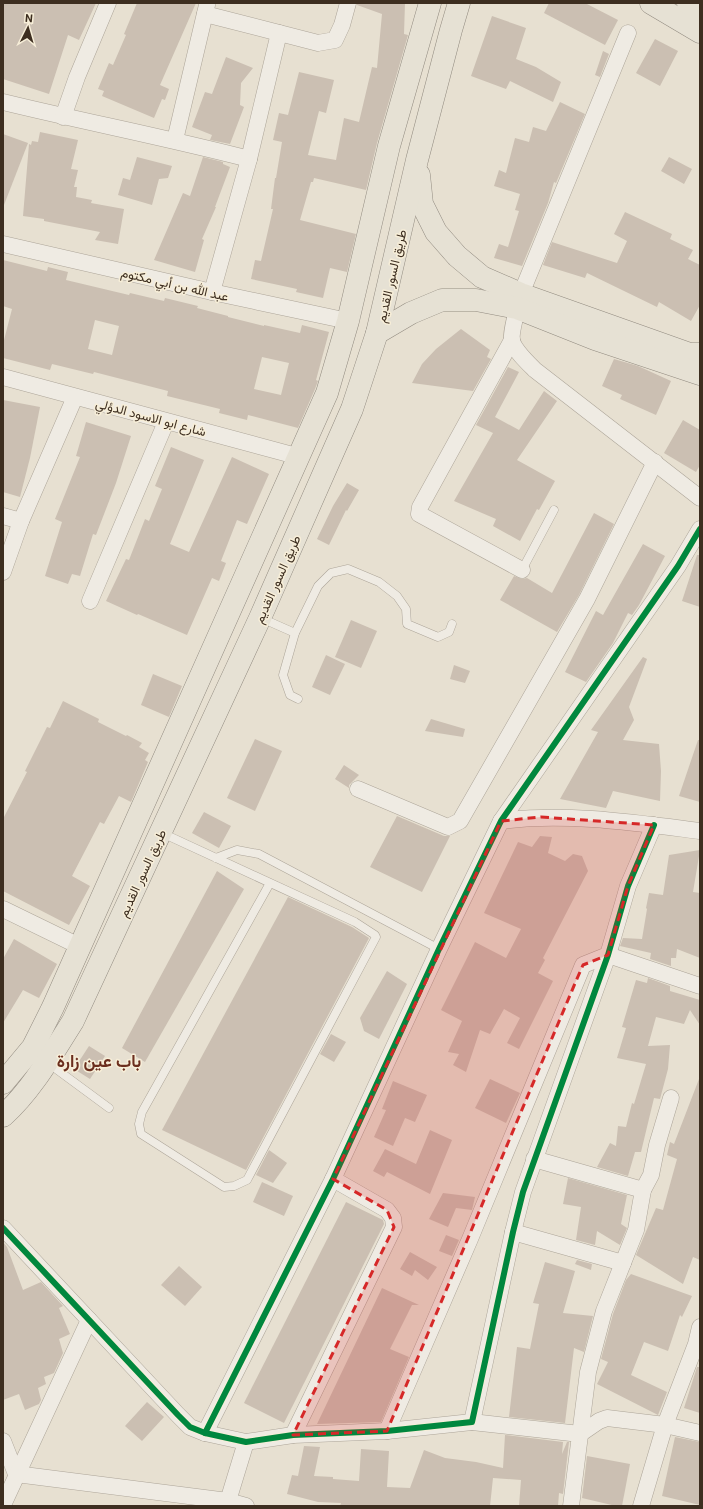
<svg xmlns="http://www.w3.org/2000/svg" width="703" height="1509" font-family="Georgia,Vazirmatn,serif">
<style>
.building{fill:#cbbfb2;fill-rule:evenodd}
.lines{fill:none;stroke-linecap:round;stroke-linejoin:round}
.service-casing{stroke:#ada599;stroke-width:9}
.minor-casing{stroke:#ada599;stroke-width:17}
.primary-casing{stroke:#928b80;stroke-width:23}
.service{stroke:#efebe3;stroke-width:8}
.minor{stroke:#efebe3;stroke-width:16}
.primary{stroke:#e6e1d4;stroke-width:22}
.cycleway-casing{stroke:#f7eed8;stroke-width:8}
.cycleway{stroke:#00873e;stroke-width:6}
.marked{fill:#d62828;fill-opacity:0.2;stroke:#d62828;stroke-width:3;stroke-dasharray:8 5;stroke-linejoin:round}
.labels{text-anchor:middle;stroke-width:3;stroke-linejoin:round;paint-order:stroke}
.street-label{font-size:13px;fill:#3d2e20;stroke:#f7eed8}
.district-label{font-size:17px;font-weight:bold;fill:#6b2e1e;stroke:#f7eed8}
</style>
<rect width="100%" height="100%" fill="#e7e0d1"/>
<g class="building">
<path d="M3 3H96L79 40 68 35 49 94 3 79Z"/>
<path d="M137 3H196L160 85 169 89 165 100 162 99 154 118 102 96 104 91 98 89 109 63 113 65 126 35 124 34Z"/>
<path d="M357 3H405L404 34 408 35 377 143 366 190 314 178 313 182H311L300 220 356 234 347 272 330 268 323 298 296 292 297 289 251 279 255 260 261 261 273 209H271L275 178H276L282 142 273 140 279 113 288 115 299 72 334 80 326 113 319 111 308 155 336 160 344 118 359 122 372 67 377 68 382 14 357 5Z"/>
<path d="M549 3H585L618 20 605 45 544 13Z"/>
<path d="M492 16 526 28 516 59 536 67 561 82 553 102 510 81 506 89 471 76Z"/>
<path d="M655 39 678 51 660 86 636 73Z"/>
<path d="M603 51 609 54 600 77 595 75Z"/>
<path d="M226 57 253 68 241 83 240 105 244 107 230 144 210 140 212 135 192 127 205 92 212 94Z"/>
<path d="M560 102 585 114 556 183 554 182 548 203 522 266 494 258 499 244 508 247 519 211 515 210 520 194 494 186 499 170 506 173 515 138 529 142 533 127 546 131Z"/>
<path d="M40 132 78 140 71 169 78 170 74 187H77L76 197 92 200 91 203 124 209 118 244 95 240 100 232 44 221V219L23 216 29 144 31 145 32 141 38 142Z"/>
<path d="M3 134 28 143 4 205H3Z"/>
<path d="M137 157 172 166 168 178 159 179 152 205 118 195 123 178 130 180Z"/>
<path d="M203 157 223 162V164L230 167 215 207H216L202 239 204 240 195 272 154 260 183 193 190 196Z"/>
<path d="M669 157 692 169 684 184 661 171Z"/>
<path d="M625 212 672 234 670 239 693 250 688 259 700 265V305L691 321 659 302 657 307 587 273 585 278 543 265 552 242 617 263 627 241 614 234Z"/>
<path d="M3 260 47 271 48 267 68 272 66 280 129 295 130 293 164 301 165 298 198 306 197 308 228 316V317L264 326V325L300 333 302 325 329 332 316 380 318 381 315 389 298 428 248 415 247 420 219 413 220 409 167 396 168 391 94 372 93 374 52 364 50 370 3 358V344L12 309 3 306ZM95 320 119 326 112 355 88 349ZM262 357 289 363 281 395 254 389Z"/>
<path d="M461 329 490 350 487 357 491 359 473 391 412 383 422 364 436 349Z"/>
<path d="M614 359 638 366 671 381 656 415 620 399 622 395 602 386Z"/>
<path d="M508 367 519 372 495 417 519 430 544 391 557 401 517 460 555 481 539 510 537 509 520 541 493 526 496 519 454 501 493 433 476 425Z"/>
<path d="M3 400 40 407 30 458 20 497 3 492Z"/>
<path d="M683 420 700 430V465L696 472 664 453Z"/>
<path d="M86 422 131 436 116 483 96 535 93 534 80 576 72 574 68 584 45 576 62 522 55 519 80 457 76 456Z"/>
<path d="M171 447 204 460 170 544 189 552 232 457 269 474 247 524 237 520 221 561 226 563 219 581 212 578 187 635 138 614 137 615 106 601 126 559 129 560 145 519 149 521 162 489 155 486Z"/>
<path d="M347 483 359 490 347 511 346 510 329 545 317 539 333 506Z"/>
<path d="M594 513 614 524 579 595 557 632 500 600 514 576 522 579 527 578 552 593Z"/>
<path d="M643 544 665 556 639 605 632 615 628 613 613 643 586 682 565 672 596 611 603 615Z"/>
<path d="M697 555H700V607L682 601Z"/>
<path d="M351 620 377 631 361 668 335 657Z"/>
<path d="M326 655 345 664 330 695 312 687Z"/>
<path d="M643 657 647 659 629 707 634 720 623 740 659 744 661 771 660 801 613 791 606 808 560 799 598 732 591 730Z"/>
<path d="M454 665 470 671 465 683 450 679Z"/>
<path d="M153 674 182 686 169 717 141 705Z"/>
<path d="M63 701 99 719 98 722 126 736 127 735 142 743 139 747 149 753 145 760 148 762 131 802 119 796 104 824 100 822 72 876 90 886 69 925 3 891V819L27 772 25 771 47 727 50 728Z"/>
<path d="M431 719 465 729 463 737 425 731Z"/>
<path d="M255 739 282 751 255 811 227 798Z"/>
<path d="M698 740H700V802L679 796Z"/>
<path d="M344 765 359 775 349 785V788L335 779Z"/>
<path d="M204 812 231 826 219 848 192 833Z"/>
<path d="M397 816 444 836H450L422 892 370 867Z"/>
<path d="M540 836 552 837 548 853 565 861 573 854 582 856 588 871 543 958 545 960 538 973 553 981 519 1049 507 1043 520 1018 504 1009 490 1034 480 1030 466 1072 453 1065 459 1054 448 1052 462 1021 441 1010 475 942 506 958 521 929 484 913 518 842 532 847Z"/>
<path d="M700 850 693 892 700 893V958L677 949 676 958H671V966L650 959 651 953 620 946 623 938 642 939 647 909 646 908 649 893 663 895 669 855Z"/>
<path d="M217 871 244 889 145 1062 122 1048Z"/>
<path d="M288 897 352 927 369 938 246 1170 162 1130Z"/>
<path d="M14 939 57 964 39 998 23 990 3 1023V959Z"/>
<path d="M387 971 407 984 379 1039 364 1031 360 1018Z"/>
<path d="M648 978 670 986V991L700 1000V1025L690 1010 684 1024 656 1017 648 1046 670 1045 668 1069 660 1099 654 1098 641 1152H635L628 1176 597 1167 610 1143 616 1146 618 1126 626 1127 632 1103 634 1104 646 1064 617 1058 626 1028 622 1027 636 980 647 983Z"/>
<path d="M331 1034 346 1042 334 1062 320 1054Z"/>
<path d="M89 1046 105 1056 90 1079 74 1069Z"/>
<path d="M490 1079 520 1093 506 1123 475 1108Z"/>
<path d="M699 1079H700V1260L693 1257 683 1284 636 1255 656 1208 663 1210 677 1159 667 1155 670 1142 674 1144Z"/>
<path d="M393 1081 427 1095 415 1122 405 1118 393 1146 374 1137 386 1110 382 1109Z"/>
<path d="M430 1130 452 1140 430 1194 387 1172 384 1177 373 1171 385 1149 416 1164Z"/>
<path d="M269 1150 287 1163 273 1183 256 1175Z"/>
<path d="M568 1178 627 1195 621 1224 627 1228 620 1245 597 1231 595 1245 576 1240 581 1207 563 1204Z"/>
<path d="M262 1182 293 1196 284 1216 253 1202Z"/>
<path d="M443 1193 475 1197 472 1210 456 1208 448 1227 429 1219Z"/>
<path d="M346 1202 383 1220 384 1224 284 1423 244 1403Z"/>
<path d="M446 1235 459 1240 452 1256 439 1251Z"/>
<path d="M3 1242 7 1247 23 1290 41 1282 63 1306 59 1308 70 1334 59 1339 63 1353 54 1373 44 1377 46 1384 38 1388 41 1400 39 1404 25 1410 19 1394 3 1400Z"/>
<path d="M410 1252 437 1267 428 1280 415 1270 412 1276 400 1269Z"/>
<path d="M577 1260 592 1264 591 1270 575 1264Z"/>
<path d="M545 1262 575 1271 563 1313 593 1316 584 1352 574 1348 565 1423 509 1417 517 1347 530 1349 539 1304 533 1303Z"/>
<path d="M179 1266 202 1287 185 1306 161 1285Z"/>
<path d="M631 1274 692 1296 682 1317 680 1315 668 1351 644 1342 631 1375 667 1392 658 1415 597 1384 608 1362 601 1359 613 1314 626 1280Z"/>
<path d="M382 1288 419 1305H412L390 1349 409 1357 381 1422 317 1424Z"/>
<path d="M697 1367H700V1413L684 1408Z"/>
<path d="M147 1402 164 1417 142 1441 125 1426Z"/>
<path d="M505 1435 563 1442 562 1454 567 1442H569L563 1494 559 1493 558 1506H519L521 1480 493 1478 490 1506H340L341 1503 318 1502 287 1494 292 1475 298 1476 304 1446 320 1447 314 1476 333 1477V1479L359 1481 361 1449 389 1451 387 1487 410 1488 424 1450 445 1458 476 1462 503 1468Z"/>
<path d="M675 1437 700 1442V1505L662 1496Z"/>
<path d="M587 1456 630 1464 622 1506H616L582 1498Z"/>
</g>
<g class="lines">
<g class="service-casing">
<g id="service">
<path d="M522 570 554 510"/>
<path d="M261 618 295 633"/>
<path d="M298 699 290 695 283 675 295 633 318 586 331 573 348 569 379 582 397 596 406 609 407 624 438 637 449 632 452 624"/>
<path d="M162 833 355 922 375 935 376 937 247 1180 234 1186 224 1187 141 1134 139 1124 142 1112 270 883"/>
<path d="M216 858 237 850 259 854 439 949"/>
<path d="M48 1063 109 1108"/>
</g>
</g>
<g class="minor-casing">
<g id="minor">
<path d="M205 14 318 43 335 40 342 25 348 3"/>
<path d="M628 33 521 294C519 304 510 332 512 341 515 351 528 363 535 370L700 498"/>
<path d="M3 102C85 122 168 138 249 159"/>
<path d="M63 117 77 77 108 3"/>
<path d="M175 140 207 5"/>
<path d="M3 244 212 292 348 321"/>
<path d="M212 292 249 159 279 33"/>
<path d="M512 340 420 507 419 514 522 570"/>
<path d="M3 377 300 457"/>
<path d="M3 516 21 521"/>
<path d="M3 572 21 521 75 397"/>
<path d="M90 601 166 422"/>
<path d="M358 789 448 827 460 821 587 599 655 462"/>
<path d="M501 821C564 812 637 823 700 831"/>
<path d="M3 909 81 947"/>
<path d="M534 1159 643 1190 651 1175 657 1145 671 1098"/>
<path d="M3 1228 178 1415 190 1427 205 1433 246 1442 293 1435 387 1431 472 1422 513 1232 523 1192 608 955 628 886 654 825"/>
<path d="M513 1232 623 1263"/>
<path d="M472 1422 580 1434 599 1421 607 1418 665 1425 700 1433"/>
<path d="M387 1431 470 1239 583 965 608 955 700 986"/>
<path d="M205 1433 333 1179 439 949 501 821 637 625 678 566 700 529"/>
<path d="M293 1435 394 1227 393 1218 387 1210 333 1179"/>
<path d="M3 1441 16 1474 228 1501 246 1442"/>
<path d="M228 1501 246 1506"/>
<path d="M3 1505 89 1320"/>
<path d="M571 1506 588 1372 604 1311 636 1230 643 1190"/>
<path d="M641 1506 665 1425 696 1344 700 1327"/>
</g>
</g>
<g class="primary-casing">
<g id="primary">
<path d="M651 3 700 32"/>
<path d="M688 3 700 10"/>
<path d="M419 175 422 204 436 232 457 256 482 277 521 294 690 354H700"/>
<path d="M377 333 411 313 442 300H476L517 308 595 339 700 374"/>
<path d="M3 1083 33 1047 53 1007 327 393 348 321 389 146 430 3"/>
<path d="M3 1116C32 1090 52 1054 73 1021L260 618 352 409 377 333 417 160 451 30 459 3"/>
</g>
</g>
<use href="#service" class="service"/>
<use href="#minor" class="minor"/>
<use href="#primary" class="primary"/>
<g class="cycleway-casing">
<g id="cycleway">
<path d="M3 1228 178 1415 190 1427 205 1433 246 1442 293 1435 387 1431 472 1422 513 1232 523 1192 608 955 628 886 654 825"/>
<path d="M205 1433 333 1179 439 949 501 821 637 625 678 566 700 529"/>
</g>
</g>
<use href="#cycleway" class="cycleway"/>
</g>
<path class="marked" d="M541 817 654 825 628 886 608 955 583 965 576 981 387 1431 293 1435 394 1227 387 1210 333 1179 501 821Z"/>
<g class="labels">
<g class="street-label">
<text transform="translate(391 276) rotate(-77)" y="5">طريق السور القديم</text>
<text transform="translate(175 284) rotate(13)" y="5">عبد الله بن أبي مكتوم</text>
<text transform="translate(151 417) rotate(15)" y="5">شارع ابو الاسود الدؤلي</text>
<text transform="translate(277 579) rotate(-66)" y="5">طريق السور القديم</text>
<text transform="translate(142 873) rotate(-65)" y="5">طريق السور القديم</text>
</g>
<g class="district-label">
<text x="99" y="1067">باب عين زارة</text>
</g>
</g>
<rect width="703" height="1509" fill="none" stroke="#3d2e20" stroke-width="8"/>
<g transform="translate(28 28) rotate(5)" stroke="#f7eed8" stroke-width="3" paint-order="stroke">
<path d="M0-3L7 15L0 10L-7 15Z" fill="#3d2e20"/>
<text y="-6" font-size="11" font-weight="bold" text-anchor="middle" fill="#3d2e20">N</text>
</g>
</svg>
